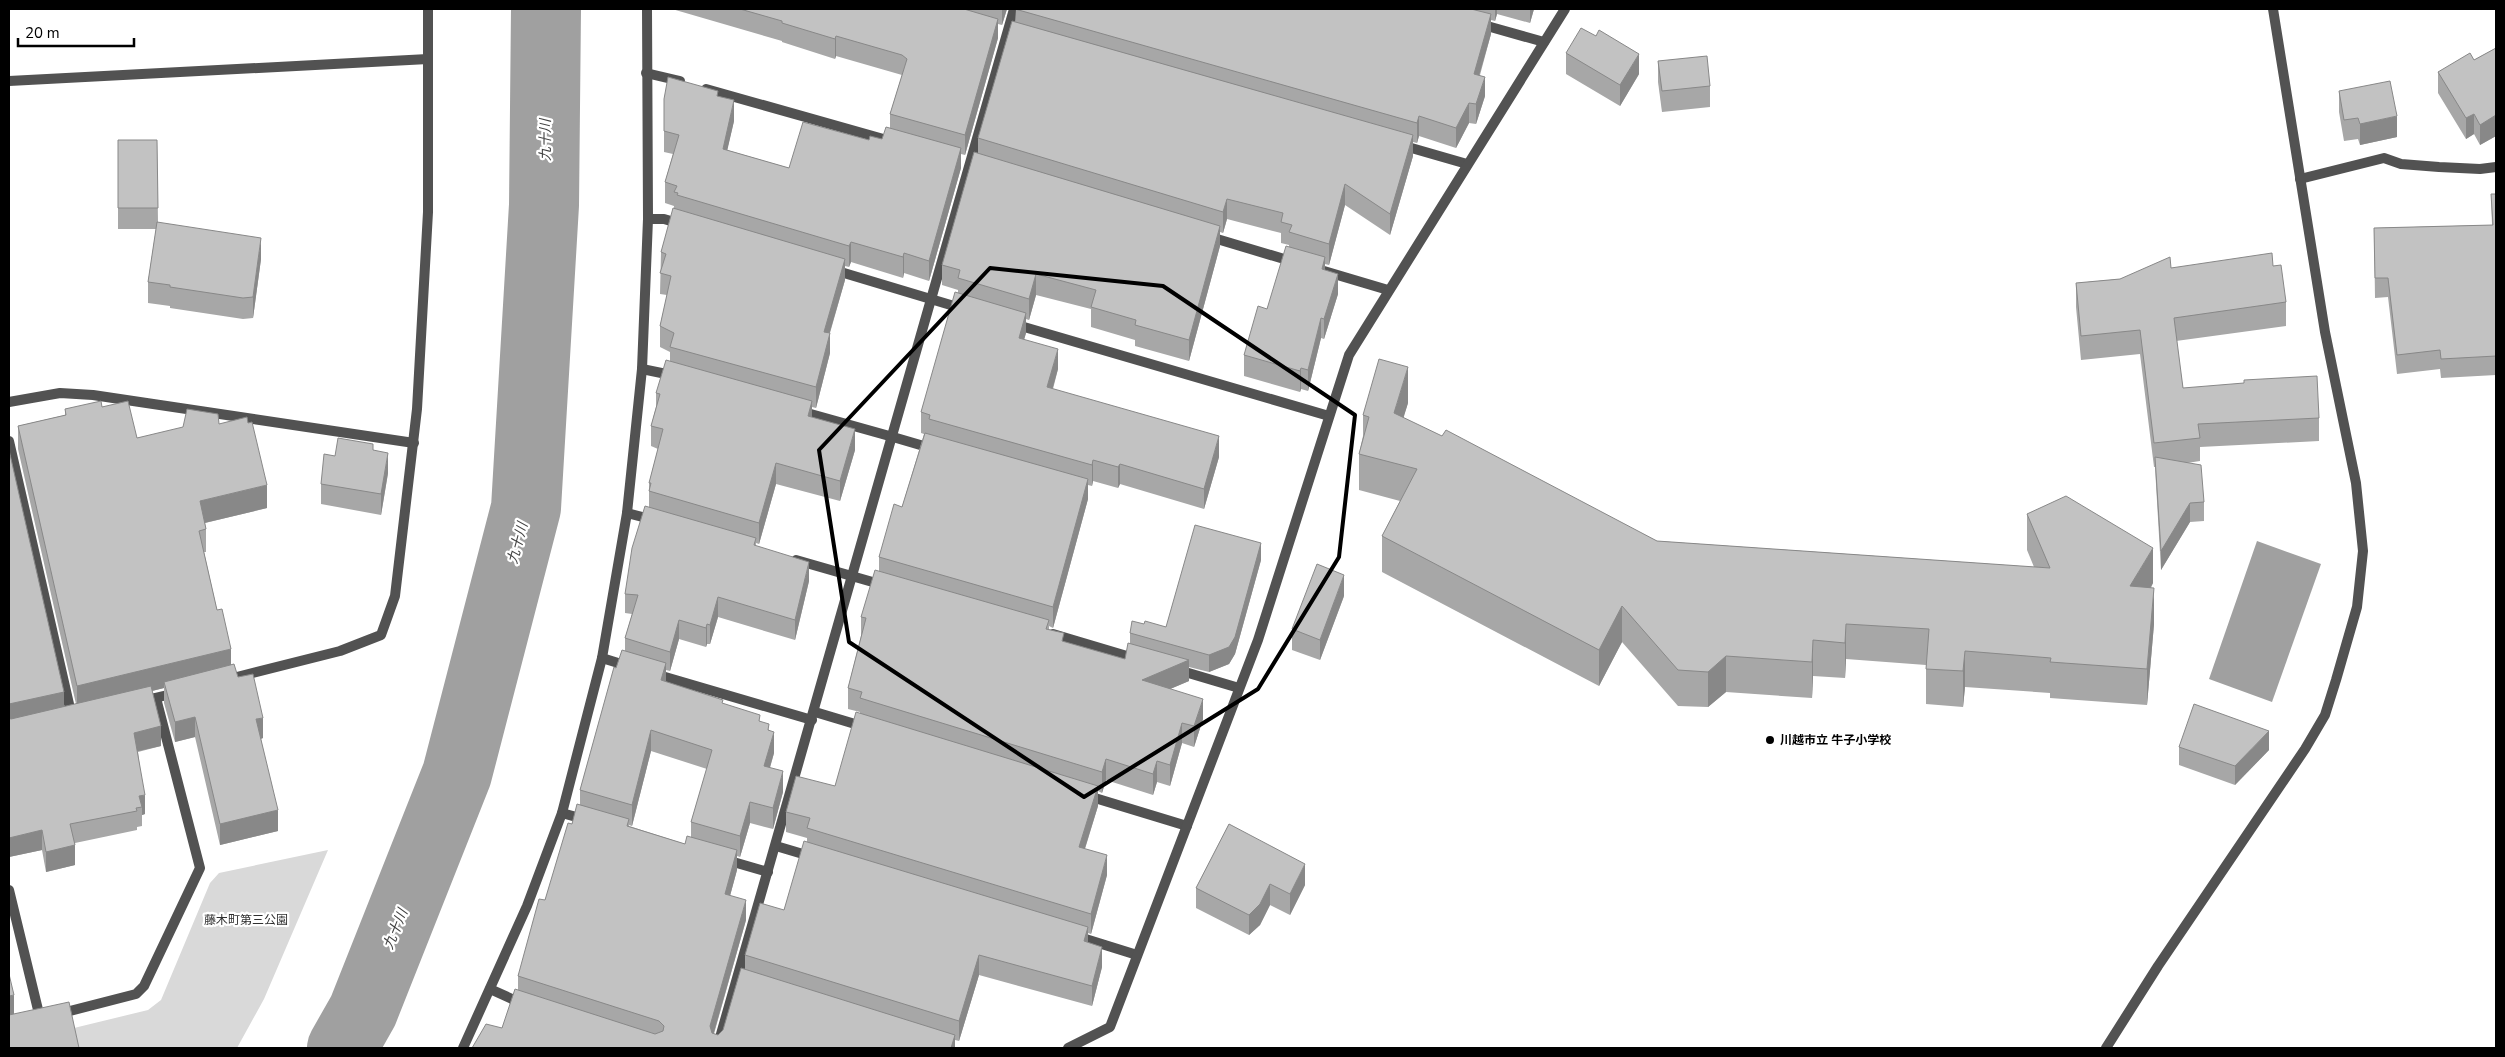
<svg xmlns="http://www.w3.org/2000/svg" width="2505" height="1057" font-family="'Nunito Sans','Noto Sans JP',sans-serif">
<style>
.green{fill:#d9d9d9}
.water{fill:#a0a0a0}
.lines{fill:none;stroke-linecap:round;stroke-linejoin:round}
.river{stroke:#a0a0a0;stroke-width:70}
.lane{stroke:#525252;stroke-width:10}
.street{stroke:#525252;stroke-width:10}
.wall{fill:#a7a7a7;fill-rule:evenodd}
.shaded-wall{fill:#888}
.building{fill:#c2c2c2;stroke:#888}
.marked{fill:none;stroke:#000;stroke-width:4;stroke-linejoin:round}
.poi-dot{fill:#000;stroke:#fff;stroke-width:2}
.labels{text-anchor:middle;stroke-width:4.5;stroke-linejoin:round;paint-order:stroke}
.poi-label{font-size:12px;font-weight:bold;fill:#000;stroke:#fff;text-anchor:start}
.park-label{font-size:12px;fill:#303030;stroke:#fff}
.water-label{font-size:14px;font-style:italic;fill:#414141;stroke:#fff}
</style>
<rect width="100%" height="100%" fill="#fff"/>
<path class="green" d="M328 850 264 999 237 1048H79L74 1028 148 1010 161 1000 210 883 219 873Z"/>
<path class="water" d="M2257 541 2321 564 2272 702 2209 679Z"/>
<g class="lines">
<path class="river" d="M342 1048 363 1011 457 774 526 508 544 205 546 9"/>
<g class="lane">
<path d="M1480 24 1544 42"/>
<path d="M646 73 680 81"/>
<path d="M706 89 894 142"/>
<path d="M1401 145 1467 164"/>
<path d="M648 219H664L681 224"/>
<path d="M1207 236 1294 262"/>
<path d="M834 270 964 309"/>
<path d="M1324 271 1388 290"/>
<path d="M1014 324 1329 416"/>
<path d="M893 437 934 449"/>
<path d="M602 658 631 667"/>
<path d="M655 674 812 720"/>
<path d="M815 712 865 727"/>
<path d="M1085 795 1187 826"/>
<path d="M562 813 587 820"/>
<path d="M776 846 813 857"/>
<path d="M723 859 768 872"/>
<path d="M1076 936 1137 955"/>
<path d="M490 989 523 1004"/>
</g>
<g class="street">
<path d="M9 81 428 59"/>
<path d="M2300 179 2384 158 2401 164 2439 167 2480 169 2496 167"/>
<path d="M642 369 676 376"/>
<path d="M9 402 60 393 93 395 414 443"/>
<path d="M800 411 893 437"/>
<path d="M9 441 72 717"/>
<path d="M627 513 654 520"/>
<path d="M796 560 883 585"/>
<path d="M1053 634 1137 659"/>
<path d="M1175 669 1239 688"/>
<path d="M229 679 340 651 381 635 395 596 417 409 428 212V9"/>
<path d="M142 701 176 693"/>
<path d="M9 890 40 1018"/>
<path d="M58 1014 136 994 144 986 200 868 156 698"/>
<path d="M463 1048 527 906 562 813 602 658 627 513 642 369 648 219 647 9"/>
<path d="M717 1048 1014 9"/>
<path d="M1068 1048 1110 1027 1258 640 1349 355 1565 9"/>
<path d="M2106 1048 2158 966 2305 749 2325 715 2336 680 2357 607 2363 551 2356 483 2325 332 2273 9"/>
</g>
</g>
<g class="wall">
<path d="M672 9H1007L1002 25 998 24V38L965 155 961 154V168L929 281 904 273 903 278 851 262 849 267 845 266V280L830 333V353L816 408 812 407V417L855 450 840 501 776 484 759 544 756 543V546L809 581 795 640 718 617 710 644H707L706 647 679 639 670 671 666 670V682L723 704 760 721 769 730 774 753 770 768 783 792 773 829 750 823 740 857 737 856V870L730 896 746 920 714 1034 718 1035 723 1030 745 970V955L784 910 807 842V838L786 832V812L835 786 860 713V712L848 709V688L861 636V617L879 571V557L902 507 924 434 921 433V412L958 292V290L942 285V265L978 153V138L1015 23 1016 9H1534L1530 23 1497 14 1495 21 1491 20V34L1480 75 1485 96 1476 124 1469 123 1456 148 1419 136 1417 143 1413 142V156L1390 235 1345 205 1329 265 1325 264V270L1338 294 1324 339 1321 338 1308 391 1301 389 1300 392 1244 376V355L1267 309 1289 247V245L1281 243V233L1227 219 1223 233 1220 232V246L1189 361 1135 346V340L1091 327V309L1036 295 1029 320 1026 319V333L1024 339 1058 369 1053 389 1219 457 1204 509 1120 484 1118 488 1093 481 1092 486 1088 485V499L1053 628 1049 626V629L1064 642 1125 659 1130 643V633L1144 624 1166 627 1261 560 1235 654 1229 664 1209 672 1189 667V681L1170 689 1203 719 1194 747 1182 743 1170 786 1157 782 1153 795 1106 780 1102 793 1098 791V806L1085 849 1107 875 1091 934 1088 933V943L1102 967 1092 1006 979 975 959 1041 955 1040V1048L502 1028 518 990V976L572 824 580 805V790L616 668 625 651V638L632 614 625 613V594L649 507V483L658 449 651 446V426L656 407V393L670 361V352L660 347V326L667 295 660 294 661 252 674 209V206L665 203V182L673 154 664 152V99L718 96 734 121 727 150 789 168 869 140 882 139 890 128V114L902 75 836 56 835 59 782 42V41ZM651 751 707 769 691 822V837L685 844 629 826V825L632 826Z"/>
<path d="M2496 48V136L2480 145 2474 134 2466 139 2438 93V72L2474 60Z"/>
<path d="M1566 53 1639 74 1620 106 1566 74Z"/>
<path d="M1658 61 1710 86V107L1662 112 1658 82Z"/>
<path d="M2339 91 2397 137 2360 145 2358 139 2344 141 2339 112Z"/>
<path d="M118 140H157L158 223 261 259 253 318 243 319 170 308V306L148 303V282L156 229H118Z"/>
<path d="M2491 194H2496V375L2441 378 2440 369 2397 374 2388 297 2375 298 2374 228 2492 225Z"/>
<path d="M2273 266 2286 302V326L2176 341 2183 388 2319 418V441L2200 447V461L2187 463 2204 502V521L2190 522 2161 570 2155 467H2154L2140 354 2081 360 2076 307V283L2120 279 2171 268Z"/>
<path d="M1408 403 1403 418 1657 541 2034 567 2027 550V514L2153 583 2151 588 2154 624 2147 705 2050 698V693L1965 687 1963 707 1926 704V665L1846 659 1845 678 1813 676 1812 698 1726 692 1708 707 1678 706 1622 642 1599 686 1382 572V536L1400 501 1359 490V454L1363 436V415Z"/>
<path d="M102 407 137 438 219 424 267 508 205 523 206 529V552H204L217 610 231 665 238 677 263 738 261 739 278 831 220 845 195 737 175 742 164 703V688L152 691 161 746 138 752 145 814 142 815V826L137 827V830L75 843V865L46 872 42 850 9 857V450L64 707 76 704 18 449V426L65 415V409Z"/>
<path d="M373 450 388 473 381 515 321 504V484L335 456Z"/>
<path d="M1344 596 1320 660 1292 650V629Z"/>
<path d="M2179 747 2269 750 2235 785 2179 765Z"/>
<path d="M1229 824 1305 885 1290 915 1270 905 1260 925 1249 935 1196 908V888Z"/>
</g>
<g class="shaded-wall">
<path d="M1002 9H1007L1002 25Z"/>
<path d="M1495 9H1497V14L1495 21Z"/>
<path d="M1530 9H1534L1530 23Z"/>
<path d="M1491 14V34L1474 93V74Z"/>
<path d="M998 19V38L965 155V135Z"/>
<path d="M836 36V56L835 59V39Z"/>
<path d="M1639 54V74L1620 106V85Z"/>
<path d="M1485 77V96L1476 124V104Z"/>
<path d="M734 100V121L723 169V149Z"/>
<path d="M1469 103V123L1456 148V128Z"/>
<path d="M2474 114V134L2466 139V118Z"/>
<path d="M2496 115V136L2480 145V125Z"/>
<path d="M1419 116V136L1417 143V123Z"/>
<path d="M2397 116V137L2360 145V124Z"/>
<path d="M1413 135V156L1390 235V214Z"/>
<path d="M961 148V168L929 281V261Z"/>
<path d="M1345 184V205L1329 265V244Z"/>
<path d="M1227 199V219L1223 233V212Z"/>
<path d="M1220 226V246L1189 361V340Z"/>
<path d="M261 238V259L253 318V297Z"/>
<path d="M851 242V262L849 267V246Z"/>
<path d="M904 253V273L903 278V257Z"/>
<path d="M1325 257V278L1322 269Z"/>
<path d="M845 259V280L824 352V332Z"/>
<path d="M1036 274V295L1029 320V299Z"/>
<path d="M1338 274V294L1324 339V319Z"/>
<path d="M1026 313V333L1019 358V338Z"/>
<path d="M1321 318V338L1308 391V370Z"/>
<path d="M830 333V353L816 408V387Z"/>
<path d="M1058 349V369L1047 408V387Z"/>
<path d="M1408 367V403L1394 449V413Z"/>
<path d="M1301 368V389L1300 392V371Z"/>
<path d="M812 401V422L808 416Z"/>
<path d="M855 429V450L840 501V481Z"/>
<path d="M1219 436V457L1204 509V489Z"/>
<path d="M388 453V473L381 515V494Z"/>
<path d="M1093 460V481L1092 486V465Z"/>
<path d="M776 463V484L759 544V523Z"/>
<path d="M1120 464V484L1118 488V467Z"/>
<path d="M1088 479V499L1053 628V607Z"/>
<path d="M267 485V508L200 524V501Z"/>
<path d="M2190 503V522L2161 570V551Z"/>
<path d="M1261 543V560L1235 654 1229 664 1209 672V655Z"/>
<path d="M2153 548V583L2130 621V586Z"/>
<path d="M809 562V581L795 640V620Z"/>
<path d="M1344 575V596L1320 660V640Z"/>
<path d="M2154 588V624L2147 705V669Z"/>
<path d="M718 597V617L710 644V625Z"/>
<path d="M1622 606V642L1599 686V650Z"/>
<path d="M679 620V639L670 671V652Z"/>
<path d="M707 624V644L706 647V628Z"/>
<path d="M1846 624V659L1845 678V643Z"/>
<path d="M1813 640V676L1812 698V662Z"/>
<path d="M231 649V672L164 682V688L77 709V686Z"/>
<path d="M1965 651V687L1963 707V671Z"/>
<path d="M1726 656V692L1708 707V672Z"/>
<path d="M1189 660V681L1142 701V680Z"/>
<path d="M666 663V684L661 680Z"/>
<path d="M64 692V712L9 725V704Z"/>
<path d="M1203 699V719L1194 747V726Z"/>
<path d="M195 717V737L175 742V722Z"/>
<path d="M263 718V738L256 740V719Z"/>
<path d="M1182 723V743L1170 786V765Z"/>
<path d="M161 726V746L134 752V733Z"/>
<path d="M651 730V751L632 826V805Z"/>
<path d="M2269 731V750L2235 785V766Z"/>
<path d="M774 732V753L764 787V766Z"/>
<path d="M1106 759V780L1102 793V772Z"/>
<path d="M1157 761V782L1153 795V774Z"/>
<path d="M783 771V792L773 829V808Z"/>
<path d="M1098 786V806L1079 867V847Z"/>
<path d="M145 795V814L142 815V807L139 796Z"/>
<path d="M750 802V823L740 857V836Z"/>
<path d="M278 810V831L220 845V824Z"/>
<path d="M42 830V850L9 857V838Z"/>
<path d="M75 845V865L46 872V852Z"/>
<path d="M737 850V870L725 914V894Z"/>
<path d="M1107 855V875L1091 934V914Z"/>
<path d="M1305 864V885L1290 915V894Z"/>
<path d="M1270 884V905L1260 925 1249 935V915Z"/>
<path d="M746 900V920L710 1046V1026Z"/>
<path d="M1088 927V947L1084 941Z"/>
<path d="M1102 947V967L1092 1006V986Z"/>
<path d="M979 955V975L959 1041V1021Z"/>
<path d="M14 995V1015L9 1016V996Z"/>
<path d="M955 1035V1048H951Z"/>
</g>
<g class="building">
<path d="M740 9H964L998 19 965 135 890 114 907 59 902 55 836 36 835 39 782 23V21Z"/>
<path d="M1015 9H1471L1491 14 1474 74 1485 77 1476 104 1469 103 1456 128 1419 116 1417 123Z"/>
<path d="M1012 21 1413 135 1390 214 1345 184 1329 244 1289 232 1292 225 1281 222 1283 213 1227 199 1223 212 978 138Z"/>
<path d="M1581 28 1596 36 1599 30 1639 54 1620 85 1566 53Z"/>
<path d="M2496 48V115L2480 125 2474 114 2466 118 2438 72 2470 53 2474 60Z"/>
<path d="M1707 56 1710 86 1662 91 1658 61Z"/>
<path d="M668 77 718 91 717 96 734 100 723 149 789 168 803 122 869 140 870 136 882 139 886 127 961 148 929 261 904 253 903 257 851 242 849 246 677 195 678 193 674 192 677 186 665 182 679 135 664 131V99Z"/>
<path d="M2390 81 2397 116 2360 124 2358 118 2344 120 2339 91Z"/>
<path d="M118 140H157L158 208H118Z"/>
<path d="M974 152 1220 226 1189 340 1135 325 1136 320 1091 307 1096 290 1036 274 1029 299 958 278 960 270 942 265Z"/>
<path d="M2491 194H2496V356L2441 359 2440 350 2397 355 2388 278H2375L2374 228 2493 225Z"/>
<path d="M673 208 845 259 824 332 830 333 816 387 670 347 674 333 660 326 671 276 660 273 666 254 661 252Z"/>
<path d="M157 222 261 238 253 297 243 298 170 287V285L148 282Z"/>
<path d="M1286 246 1325 257 1322 269 1338 274 1324 319 1321 318 1308 370 1301 368 1300 371 1244 355 1258 306 1267 309Z"/>
<path d="M2272 253 2273 266 2281 265 2286 302 2174 318 2183 388 2244 383V380L2317 376 2319 418 2198 424 2200 438 2154 443 2140 330 2081 336 2076 283 2120 279 2170 257 2171 268Z"/>
<path d="M955 292 1026 313 1019 338 1058 349 1047 387 1219 436 1204 489 1120 464 1118 467 1093 460 1092 465 929 419 930 415 921 412Z"/>
<path d="M1379 359 1408 367 1394 413 1442 436 1446 430 1657 541 2050 568 2027 514 2066 496 2153 548 2130 586 2154 588 2147 669 2050 662 2051 658 1965 651 1963 671 1926 669 1929 629 1846 624 1845 643 1813 640 1812 662 1726 656 1708 672 1678 670 1622 606 1599 650 1382 536 1417 469 1359 454 1369 417 1363 415Z"/>
<path d="M666 360 812 401 808 416 855 429 840 481 776 463 759 523 649 491 651 483H649L663 429 651 426 660 394 656 393Z"/>
<path d="M101 401 102 407 128 401 137 438 183 427 187 409 218 414 219 424 247 417 248 423 252 422 267 485 200 501 206 529 199 531 217 610 222 609 231 649 77 686 18 426 66 415 65 409Z"/>
<path d="M925 433 1088 479 1053 607 879 557 894 504 902 507Z"/>
<path d="M338 438 373 444V450L388 453 381 494 321 484 324 454 335 456Z"/>
<path d="M9 450 64 692 9 704Z"/>
<path d="M2155 457 2201 465 2204 502 2190 503 2161 551Z"/>
<path d="M645 506 756 538 754 545 809 562 795 620 718 597 710 625 707 624 706 628 679 620 670 652 625 638 638 595 625 594 632 548Z"/>
<path d="M1195 525 1261 543 1235 637 1229 647 1209 655 1130 633 1132 621 1144 624 1145 621 1166 627Z"/>
<path d="M1317 564 1344 575 1320 640 1292 629Z"/>
<path d="M875 570 1049 620 1046 629 1064 633 1062 641 1125 659 1128 643 1189 660 1142 680 1203 699 1194 726 1182 723 1170 765 1157 761 1153 774 1106 759 1102 772 860 698 862 692 848 688 866 618 861 617Z"/>
<path d="M622 650 666 663 661 680 723 700 722 703 760 715 759 721 769 724 768 730 774 732 764 766 783 771 773 808 750 802 740 836 691 822 712 750 651 730 632 805 580 790 614 667 616 668Z"/>
<path d="M234 664 238 677 253 674 263 718 256 719 278 810 220 824 195 717 175 722 164 682Z"/>
<path d="M151 686 161 726 134 733 145 795 139 796 142 807 136 808 137 811 70 824 75 845 46 852 42 830 9 838V718L11 719Z"/>
<path d="M2194 704 2269 731 2235 766 2179 747Z"/>
<path d="M856 712 1098 786 1079 847 1107 855 1091 914 807 828 810 818 786 812 796 776 835 786Z"/>
<path d="M577 804 629 819 627 826 685 844 687 836 737 850 725 894 746 900 710 1026 712 1033 718 1035 723 1030 741 968 955 1035 951 1048H472L486 1024 502 1028 515 989 655 1034 663 1031 664 1026 659 1021 518 976 539 899 545 900 568 823 572 824Z"/>
<path d="M1229 824 1305 864 1290 894 1270 884 1260 904 1249 915 1196 888Z"/>
<path d="M804 841 1088 927 1084 941 1102 947 1092 986 979 955 959 1021 745 955 760 903 784 910Z"/>
<path d="M9 974 14 995 9 996Z"/>
<path d="M69 1002 79 1048H9V1015Z"/>
</g>
<path class="marked" d="M990 268 1163 286 1355 415 1339 557 1258 689 1084 797 849 642 819 450Z"/>
<circle class="poi-dot" cx="1770" cy="740" r="5"/>
<g class="labels">
<g class="poi-label">
<text x="1780" y="744">川越市立 牛子小学校</text>
</g>
<g class="park-label">
<text x="246" y="924">藤木町第三公園</text>
</g>
<g class="water-label">
<text transform="translate(545 140) rotate(-90)" y="5">九十川</text>
<text transform="translate(517 543) rotate(-75)" y="5">九十川</text>
<text transform="translate(395 929) rotate(-68)" y="5">九十川</text>
</g>
</g>
<rect width="2505" height="1057" fill="none" stroke="#000000" stroke-width="20"/>
<path d="M18 38v8h116v-8" fill="none" stroke="#000000" stroke-width="2.5"/>
<text x="25" y="38" font-size="15" fill="#000000" stroke="#ffffff" stroke-width="4" paint-order="stroke">20 m</text>
</svg>
